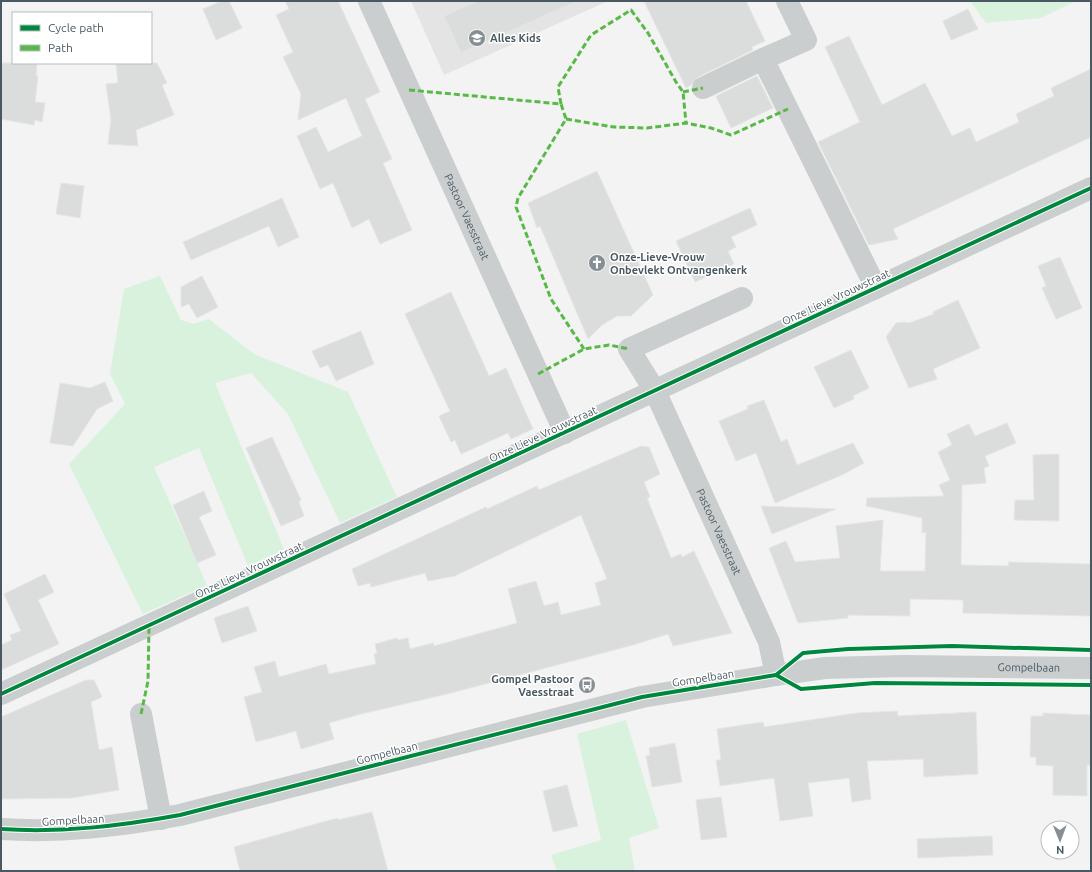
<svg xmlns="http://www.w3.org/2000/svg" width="1092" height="872" font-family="Ubuntu,sans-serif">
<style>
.education{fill:#e5e4e5}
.green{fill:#d8f2de}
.building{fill:#dbdcdc;stroke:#e5e5e6}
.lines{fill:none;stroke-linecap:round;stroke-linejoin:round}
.minor{stroke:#cacecf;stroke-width:22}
.quiet{stroke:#58b947;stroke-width:3;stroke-dasharray:6 3;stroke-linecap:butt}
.cycleway-casing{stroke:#fff;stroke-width:6}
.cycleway{stroke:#00873e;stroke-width:4}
.labels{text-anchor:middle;stroke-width:3;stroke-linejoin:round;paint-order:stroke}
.poi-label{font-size:11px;font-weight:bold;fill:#495961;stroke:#fff;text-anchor:start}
.street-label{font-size:11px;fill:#495961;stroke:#fff}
</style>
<rect width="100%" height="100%" fill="#f4f3f3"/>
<path class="education" d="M411 1H608L444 75Z"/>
<g class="green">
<path d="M970 1H1076L1041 18 986 23Z"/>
<path d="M160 276 181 320 193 324 209 319 254 354 348 392 397 497 340 523 288 414 251 373 215 383 284 549 248 566 199 448 154 467 207 585 143 614 69 464 125 404 110 374 124 289Z"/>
<path d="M626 720 659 828 629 838 635 871H557L551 855 601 840 577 734Z"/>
</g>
<g class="building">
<path d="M222 1H229L242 28 216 40 203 9Z"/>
<path d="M285 1H338L380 92 365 99 392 159 383 163 412 230 380 244 369 219 352 228 333 183 320 189 297 136 316 127 328 152 362 136 346 98 298 120 301 94 283 57 293 52 276 15 289 9Z"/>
<path d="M478 1H577L461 53 444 16Z"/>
<path d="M644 1H746L765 41 752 47 753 50 698 77 691 85 686 88Z"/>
<path d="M968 9 978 29 951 40 943 21Z"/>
<path d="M849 36 882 105 925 83 952 136 970 128 976 142 1019 122 1016 114 1054 96 1051 88 1091 69V137L893 229 898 239 869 245 818 142 860 122 825 47Z"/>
<path d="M1 63H37L36 76H38L35 102 45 103 42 122 35 120 34 125 1 119Z"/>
<path d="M126 63H157L167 83 162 85 174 115 136 130 138 146 108 144 111 120 106 84 118 83 116 64Z"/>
<path d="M757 76 773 108 731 128 716 96Z"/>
<path d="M597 171 653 295 631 316H617L602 325 588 339 540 226 537 228 528 203Z"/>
<path d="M61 183 84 186 80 218 56 214Z"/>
<path d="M282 198 299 237 278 247 269 226 191 260 183 242Z"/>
<path d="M750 208 757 225 731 237 736 247 728 251 734 264 695 282 676 241Z"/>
<path d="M1060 257 1082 308 1056 319 1042 288 1046 286 1038 266Z"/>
<path d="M202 276 218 307 197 318 189 304 181 307V287Z"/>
<path d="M451 292 489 376 506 368 533 429 511 439 508 433 461 454 455 440 451 442 439 416 450 411 405 314Z"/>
<path d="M958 300 980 348 933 369 937 379 909 388 886 337 896 323 905 322 909 323 934 314 933 312Z"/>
<path d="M361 331 374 364 336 381 328 365 320 368 312 351Z"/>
<path d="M851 350 869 388 853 396 854 399 834 408 814 367Z"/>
<path d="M105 382 113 401 97 409 73 446 50 443 60 383 90 388Z"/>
<path d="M764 400 781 442 787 439 797 465 853 443 864 463 842 475 775 503 756 453 736 461 719 421 748 409 747 406Z"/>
<path d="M1007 423 1016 443 985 456 989 466 984 468 986 483 962 485 961 565 1009 566 1008 562 1091 564V616L963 613V600L910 599V616L848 615V618L798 623 769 548 786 541 795 562 840 558 836 526 883 520 880 571H925L926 532 922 533V518L866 506 867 498 944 496 939 485 950 480 938 452 952 445 947 434 969 424 975 436Z"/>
<path d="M272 437 301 500 299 502 304 516 281 526 246 448Z"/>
<path d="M641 446 649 447 660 474 644 482 650 497 647 498 671 558 681 554 682 557 694 551 732 633 673 646 668 634 633 645 447 694 361 714 329 723 334 739 301 749 296 731 256 742 244 697 262 692 254 667 275 661 279 677 326 664 329 674 376 664 374 654 377 653 375 644 397 638 398 640 408 638 410 649 433 643 434 646 517 623 508 589 536 581 544 606 558 602 561 615 601 605 595 583 607 579 581 515 455 576 428 581 425 573 371 587 370 583 358 586 352 569 486 507 487 509 537 486 539 490Z"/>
<path d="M1059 454V521L1014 520 1015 500H1034L1033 455Z"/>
<path d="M204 491 212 511 199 517 216 555 197 563 173 505Z"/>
<path d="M761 506 836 509 772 534Z"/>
<path d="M45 574 54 592 38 600 59 644 1 670V645L12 640 10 635 21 631 4 594Z"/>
<path d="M248 606 257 631 222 643 214 618Z"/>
<path d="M86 680H94L102 697 91 702 99 750 112 747 119 790 72 798 1 799V717Z"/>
<path d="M897 711 898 716 976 712 978 774 924 777 923 759 867 761 871 799 852 802 849 778 808 783 813 816 780 821 774 778 720 786 716 760H721L717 729 763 722 764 727 857 713Z"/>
<path d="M1043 713 1091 715V765H1087V796L1053 795V766L1036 765V757H1030L1031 716H1043Z"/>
<path d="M675 743 682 782 652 787 646 756 650 755 649 748Z"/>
<path d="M567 785 578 826 553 832 543 791Z"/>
<path d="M721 797 727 837 701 840 696 800Z"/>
<path d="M372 812 388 871H240L234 847 319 823 338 818V820Z"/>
<path d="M992 836 993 855 918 858 917 839Z"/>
</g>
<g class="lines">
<g class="minor">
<path id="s1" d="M369 1 565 433"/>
<path d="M763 59 806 40 787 1"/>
<path d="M703 88 763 59 876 288"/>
<path id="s2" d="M742 298 629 349 655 391 769 642 776 675"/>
<path d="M1 694 1091 188"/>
<path d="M141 714 161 819"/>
<path id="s3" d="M1 829C62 833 120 826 180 815L642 697 776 675 825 668 905 666 1091 668"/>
</g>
<g class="quiet">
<path d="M409 90 561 104 566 119 518 198 516 207 551 299 584 349"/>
<path d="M683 92 703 88"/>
<path d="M561 104 558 87 591 35 631 10 648 33 676 82 683 92 686 123"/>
<path d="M566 119 614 127 647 128 686 123 711 128 731 135 788 109"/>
<path d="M538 374 584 349 609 345 629 349"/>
<path d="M141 714 148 681 149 626"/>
</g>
<g class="cycleway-casing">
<g id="cycleway">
<path d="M776 675 801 689 875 683 1091 685"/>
<path d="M1 694 1091 188"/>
<path d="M1 829C62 833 120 826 180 815L642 697 776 675 803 653 848 649 952 646 1091 650"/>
</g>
</g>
<use href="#cycleway" class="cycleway"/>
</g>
<defs>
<g id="school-disc" transform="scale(0.9)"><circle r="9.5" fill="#858f94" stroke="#fff"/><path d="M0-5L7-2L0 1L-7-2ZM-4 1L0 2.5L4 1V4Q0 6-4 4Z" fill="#fff"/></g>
<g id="church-disc" transform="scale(0.9)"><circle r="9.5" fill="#858f94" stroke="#fff"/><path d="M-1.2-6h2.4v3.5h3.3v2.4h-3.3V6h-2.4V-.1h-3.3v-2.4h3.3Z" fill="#fff"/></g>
<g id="bus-disc" transform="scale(0.9)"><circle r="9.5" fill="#858f94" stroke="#fff"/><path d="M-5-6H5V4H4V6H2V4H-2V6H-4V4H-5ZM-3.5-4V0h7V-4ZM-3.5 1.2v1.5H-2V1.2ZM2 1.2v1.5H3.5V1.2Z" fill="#fff"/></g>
</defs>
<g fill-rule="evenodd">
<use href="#school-disc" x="477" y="38"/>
<use href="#church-disc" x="597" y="263"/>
<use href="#bus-disc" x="587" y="685"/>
</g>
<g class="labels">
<g class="poi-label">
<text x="490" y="42">Alles Kids</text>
<text x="610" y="261">Onze-Lieve-Vrouw<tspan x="610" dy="13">Onbevlekt Ontvangenkerk</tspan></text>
<text x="574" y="683" text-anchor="end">Gompel Pastoor<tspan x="574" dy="13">Vaesstraat</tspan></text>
</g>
<g class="street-label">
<text dy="4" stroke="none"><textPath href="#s1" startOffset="237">Pastoor Vaesstraat</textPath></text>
<text transform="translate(836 297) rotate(-25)" y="4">Onze Lieve Vrouwstraat</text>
<text transform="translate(543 434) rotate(-25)" y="4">Onze Lieve Vrouwstraat</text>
<text dy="4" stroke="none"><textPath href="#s2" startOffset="328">Pastoor Vaesstraat</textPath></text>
<text transform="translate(249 570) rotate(-25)" y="4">Onze Lieve Vrouwstraat</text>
<text dy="4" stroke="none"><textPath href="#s3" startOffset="1046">Gompelbaan</textPath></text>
<text transform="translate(703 678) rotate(-9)" y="4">Gompelbaan</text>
<text transform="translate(387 753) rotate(-14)" y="4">Gompelbaan</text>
<text transform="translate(73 820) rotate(-3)" y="4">Gompelbaan</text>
</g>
</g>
<rect width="1092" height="872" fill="none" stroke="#495961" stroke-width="4"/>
<rect x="12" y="12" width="140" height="52" fill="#ffffff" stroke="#b6bdc0"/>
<rect x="20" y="25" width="20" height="6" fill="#00873e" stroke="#b6bdc0"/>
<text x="48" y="32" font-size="12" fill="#495961">Cycle path</text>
<rect x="20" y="45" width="20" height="6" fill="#58b947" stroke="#b6bdc0"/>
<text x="48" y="52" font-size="12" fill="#495961">Path</text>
<g transform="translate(1060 840) rotate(179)"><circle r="19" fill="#ffffff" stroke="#b6bdc0"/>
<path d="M0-3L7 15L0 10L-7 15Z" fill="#858f94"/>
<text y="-6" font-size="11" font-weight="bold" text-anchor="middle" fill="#495961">N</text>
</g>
</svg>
